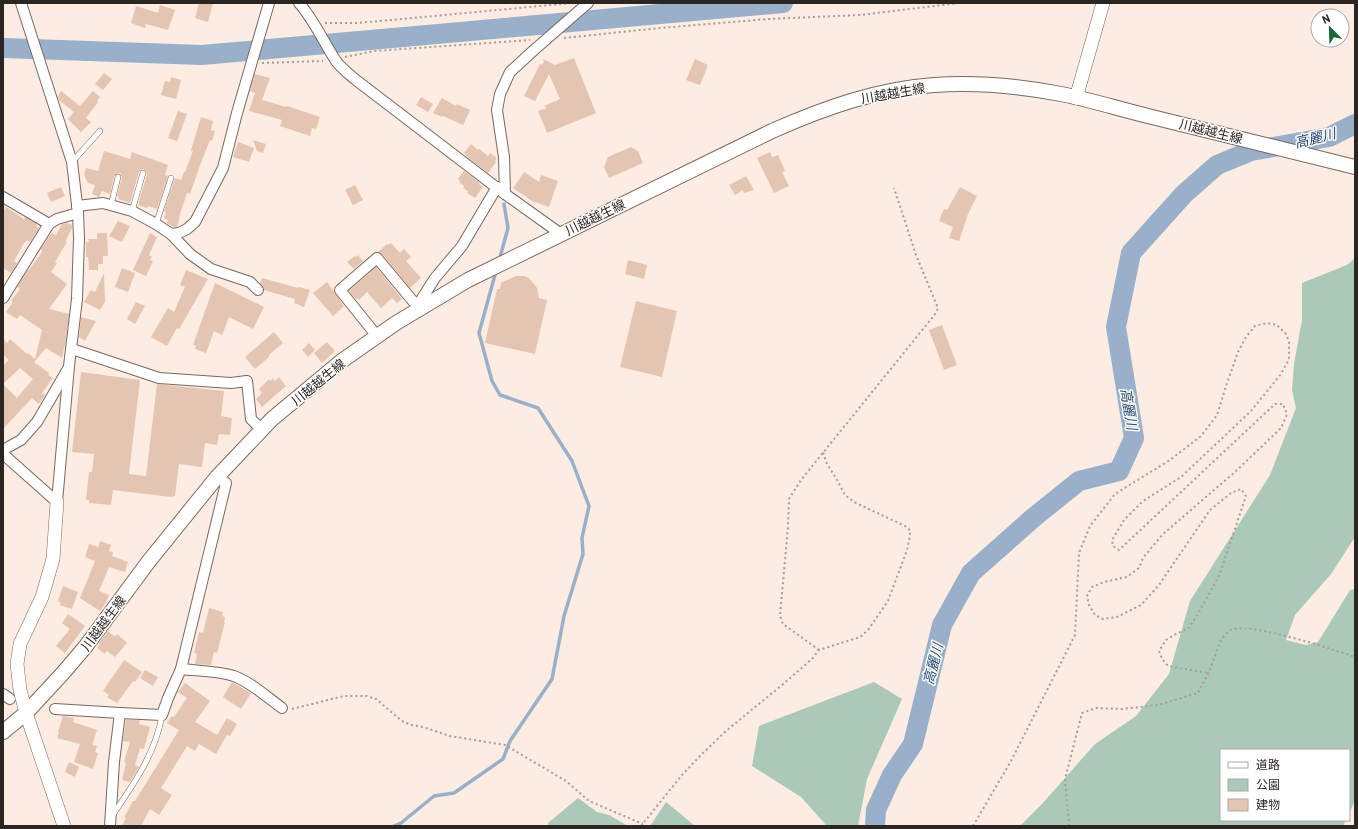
<svg xmlns="http://www.w3.org/2000/svg" width="1358" height="829" font-family="Barlow,'Noto Sans JP',sans-serif">
<style>
.green{fill:#aac9b8}
.lines{fill:none;stroke-linecap:round;stroke-linejoin:round}
.stream{stroke:#99b0ca;stroke-width:3.5}
.river{stroke:#99b0ca;stroke-width:20}
.building{fill:#e4c5b1}
.service-casing{stroke:#786960;stroke-width:6}
.minor-casing{stroke:#786960;stroke-width:12}
.tertiary-casing{stroke:#786960;stroke-width:14}
.secondary-casing{stroke:#786960;stroke-width:16}
.path{stroke:#a89c94;stroke-width:2;stroke-dasharray:2 3;stroke-linecap:butt}
.service{stroke:#fff;stroke-width:5}
.minor{stroke:#fff;stroke-width:10}
.tertiary{stroke:#fff;stroke-width:13}
.secondary{stroke:#fff;stroke-width:14}
.labels{text-anchor:middle;stroke-width:3;stroke-linejoin:round;paint-order:stroke}
.street-label{font-size:13px;fill:#2c2622;stroke:#fff}
.water-label{font-size:14px;font-style:italic;fill:#274a6f;stroke:#fff}
</style>
<rect width="100%" height="100%" fill="#fcece1"/>
<g class="green">
<path d="M1355 258V537L1331 574 1295 615 1286 640 1306 645 1318 642 1350 590 1355 589V800L1349 814V750H1221V820H1346L1343 826H1020L1042 804 1095 744 1136 716 1169 674 1190 601 1270 475 1296 408 1292 390 1294 364 1302 320V283L1347 265Z"/>
<path d="M874 682 902 699 867 779 858 826H827L801 797 752 766 759 726Z"/>
<path d="M578 798 597 812 609 815 628 826H548V823Z"/>
<path d="M666 802 695 826H650Z"/>
</g>
<g class="lines">
<g class="stream">
<path d="M499 261 508 228 504 204"/>
<path d="M394 826 401 823 434 796 454 793 503 759 510 741 552 679 564 616 583 554 582 538 589 506 572 461 538 408 500 395 492 381 479 333 496 271"/>
</g>
<g class="river">
<path d="M3 48 202 55 783 3"/>
<path d="M875 826 876 810 892 775 913 744 942 625 971 573 1033 518 1079 481 1119 471 1134 438 1116 327 1131 253 1184 194 1217 165 1251 151 1329 137 1355 124"/>
</g>
</g>
<g class="building">
<path d="M199 3H213L208 22 195 18Z"/>
<path d="M160 5 175 10 168 30 146 24 145 28 131 23 136 6 158 13Z"/>
<path d="M574 58 596 113 547 133 538 111 547 108 544 106 560 99 549 74 535 101 524 96 540 64 542 65 544 62 543 59 555 65Z"/>
<path d="M695 59 708 65 700 85 686 80Z"/>
<path d="M104 73 112 79 103 90 95 84Z"/>
<path d="M255 74 270 78 262 100 286 107 287 106 320 117 316 129 312 128 310 136 280 126 282 120 249 111 255 93 250 91Z"/>
<path d="M171 77 181 80 176 99 161 95 165 81 170 82Z"/>
<path d="M61 91 80 106 93 91 100 97 97 101 98 102 86 118 91 122 81 132 68 119 74 112 59 100 58 96Z"/>
<path d="M421 97 433 104 428 112 416 105Z"/>
<path d="M442 98 456 106 457 104 470 110 463 125 443 116 442 117 433 113Z"/>
<path d="M178 111 187 114 177 141 168 138Z"/>
<path d="M201 117 213 121 211 130 215 131 212 141 210 140 199 168 190 194 187 193 179 217H180L177 227H173L167 223 168 220 164 218 166 212 164 211 175 178 181 180 184 172H185L193 151H191L192 147Z"/>
<path d="M253 140 266 144 263 153 257 151Z"/>
<path d="M238 142 254 148 249 162 233 157Z"/>
<path d="M471 144 478 150 479 149 488 156 490 153 497 158 495 161 496 162 488 173 466 156V155L464 153Z"/>
<path d="M631 147 638 151 643 163 609 178 604 167 608 157Z"/>
<path d="M104 151 130 159 132 152 168 165 165 175 168 176 157 209 148 206 147 208 138 205 147 174 146 171 144 169 141 170 139 172 130 203 118 199 119 197 117 196 122 178 121 174 119 173 114 176 110 194 102 191 99 197 92 194 95 185 88 183 84 175 86 168 98 171Z"/>
<path d="M770 152 772 157 778 155 785 171 782 172 789 186 774 193 757 158Z"/>
<path d="M464 171 480 183 479 184 483 187 475 198 467 193 468 191 463 188 464 186 459 182 460 181 458 179Z"/>
<path d="M524 172 539 182 541 175 558 181 549 207 532 201 513 188Z"/>
<path d="M746 176 754 190 744 193 743 190 735 195 729 185Z"/>
<path d="M355 185 363 200 353 205 345 190Z"/>
<path d="M61 187 65 196 51 202 47 193Z"/>
<path d="M960 187 977 196 968 214 959 241 949 238 953 227 939 221 944 209 947 210Z"/>
<path d="M6 207 24 219 25 217 37 224 36 226 39 228 30 242 27 240 24 243 14 261 17 263 11 273 3 268V212Z"/>
<path d="M118 221 130 226 122 242 109 236Z"/>
<path d="M67 223 72 225V228L65 242H67L55 262 57 263 51 272 67 284 49 309 69 314 65 344 62 358 46 348 34 362 49 373 48 375 53 378 42 393 45 395 39 404 32 398 3 429V384L17 398 33 379 20 368 3 384V365L9 360 3 355V339L7 343 10 339 27 354 28 353 35 359 42 330 20 315 17 319 6 312 13 302 11 301 20 289 17 287 28 270H29L42 252 41 249 50 235 52 233 56 235 62 224Z"/>
<path d="M97 233H107L108 256H103V264H98V270H89L88 257H86V242H89L88 239H97Z"/>
<path d="M150 233 157 237 149 255 152 257 150 260 153 261 146 276 133 270Z"/>
<path d="M391 243 400 253 404 249 411 257 406 261 421 278 410 288 382 254 378 252 387 244 388 245Z"/>
<path d="M358 255 363 261 354 269 347 262 355 256 356 257Z"/>
<path d="M628 260 647 265 644 279 625 274Z"/>
<path d="M376 267 402 299 397 303 392 298 381 308 367 292 359 300 358 298 356 299 349 291Z"/>
<path d="M122 268 135 273 128 292 115 287Z"/>
<path d="M186 270 208 279 179 329 177 328 167 346 151 337 168 308 174 312 185 287 180 285Z"/>
<path d="M104 273 105 302 100 310 84 302 91 290 95 292Z"/>
<path d="M516 276H525L530 279 537 288 539 298 547 300 535 354 485 343 497 289H500L501 283Z"/>
<path d="M262 278 298 288 299 287 310 290 304 307 294 303 295 299 264 290 260 283Z"/>
<path d="M327 282 344 306 333 316 313 293Z"/>
<path d="M215 283 264 307 253 329 229 317 222 335 214 331 206 353 195 349 196 346 193 345Z"/>
<path d="M636 301 677 311 662 377 620 367Z"/>
<path d="M136 302 145 306 135 324 127 319Z"/>
<path d="M81 317 96 321 85 341 79 337Z"/>
<path d="M942 325 957 365 944 370 929 330Z"/>
<path d="M274 332 283 343 269 355V357L255 369 245 357Z"/>
<path d="M327 342 335 351 322 363 314 353Z"/>
<path d="M309 343 315 350 308 357 302 350Z"/>
<path d="M81 372 140 380 129 474 146 476 157 384 224 391 221 416 232 418 230 435 219 434 217 445 205 443 202 467 179 464 175 496 171 497 113 490 111 505 89 503V500H86L89 472H92L94 454 72 452Z"/>
<path d="M279 377 286 386 262 407 256 399 262 393 259 389 269 379 270 381 273 378 275 381Z"/>
<path d="M100 541 111 545 109 551 113 552 112 556 128 562 125 572 109 567 99 591 109 595 105 604 100 611 80 598 95 561 85 557 89 544 98 547Z"/>
<path d="M63 586 78 592 72 609 60 605 61 603 58 601Z"/>
<path d="M209 608 223 612 222 616 225 617 224 622H225L217 653 214 652 211 665 195 664 197 654 194 653 199 632 203 633Z"/>
<path d="M68 614 85 626 65 653 56 646 70 629 62 623Z"/>
<path d="M108 631 115 637 117 634 127 643 115 657 107 651 105 654 97 648 100 644 99 643Z"/>
<path d="M124 660 142 672 135 682 133 681 117 703 107 697 109 695 103 691Z"/>
<path d="M145 670 158 677 153 686 140 678Z"/>
<path d="M232 682 251 693 241 709 223 697Z"/>
<path d="M185 683 210 701 195 722 217 735 227 718 237 724 230 736 227 735 216 754 199 744 195 751 187 746 161 788 172 795 159 815 150 809 141 826H122L126 818 124 817 133 801H135L179 730 167 723 172 716 174 717 187 698 178 692Z"/>
<path d="M63 716 74 718 73 722 97 730 92 745 97 746 95 752 98 753 93 769 74 762 80 744 57 738 59 732H58Z"/>
<path d="M126 720H140L139 724 150 727 144 749 140 748 135 765 139 767 130 782 122 780 126 763 124 762 130 742 123 741Z"/>
<path d="M69 762 79 767 75 777 65 772Z"/>
</g>
<g class="lines">
<g class="service-casing">
<g id="service">
<path d="M72 162 100 131"/>
<path d="M111 205 118 177"/>
<path d="M132 211 143 173"/>
<path d="M156 224 171 178"/>
<path d="M112 816C133 785 156 753 162 715"/>
</g>
</g>
<g class="minor-casing">
<g id="minor">
<path d="M21 3 72 162 78 213 79 238 77 299 69 366 57 502"/>
<path d="M299 3C314 20 323 41 336 61 341 68 349 74 356 80L505 194 561 234"/>
<path d="M505 194 504 157 497 110 500 94 510 72 534 50 588 3"/>
<path d="M3 197 49 224"/>
<path d="M77 206 103 203 132 211 156 224 171 234 179 233 187 229 195 222 223 168 237 113 269 3"/>
<path d="M171 234 190 254 211 269 250 282 258 290"/>
<path d="M3 298 49 224 57 219 78 213"/>
<path d="M414 311 435 278 462 246 497 187"/>
<path d="M377 336 340 290 377 258 417 306"/>
<path d="M72 349 159 378 231 383 247 381 251 419 262 430"/>
<path d="M3 450 21 440 37 422 69 367"/>
<path d="M3 454 57 502"/>
<path d="M181 669C199 671 218 671 234 676 252 683 267 697 282 708"/>
<path d="M3 694 10 699"/>
<path d="M55 709 120 713 114 762 110 826"/>
<path d="M120 713 162 715 168 698 181 669 226 483 217 477"/>
</g>
</g>
<g class="tertiary-casing">
<g id="tertiary">
<path d="M1076 98 1103 3"/>
<path d="M57 502 53 559 42 597 20 644 17 664 20 690 26 713 64 826"/>
</g>
</g>
<g class="secondary-casing">
<path id="secondary" d="M3 732 26 713 63 673 86 646 149 561 217 477 272 419 343 360 396 323 468 280 772 131C824 108 877 89 934 85 977 82 1019 86 1061 94 1092 100 1122 110 1152 117 1220 134 1287 150 1355 167"/>
</g>
<g class="path">
<path d="M325 23H357L402 19 572 3"/>
<path d="M564 38 660 28 768 19 860 15 959 3"/>
<path d="M345 57 374 51 530 40"/>
<path d="M262 63 323 61"/>
<path d="M819 650 783 624 780 616 788 527 789 499 801 480 936 313 938 308 916 255 894 188"/>
<path d="M292 709 344 696H367L376 699 402 721 411 725 423 727 450 736 505 745 566 781 589 801 643 824"/>
<path d="M641 826 682 775 701 755 726 731 782 685 812 659 819 650 860 637 868 630 888 601 907 550 910 536V530L905 526 854 502 845 495 836 478 827 464 823 452"/>
<path d="M973 826 1011 761 1075 635 1079 553 1090 526 1115 494 1170 460 1201 436 1217 415 1226 386 1238 352 1246 337 1255 326 1267 323 1277 325 1286 334 1289 342V359L1281 374 1251 411 1181 477 1143 501 1124 520 1112 540 1113 546 1119 550 1275 404H1283L1287 414 1281 428 1235 472 1163 534 1143 558 1139 568 1127 577 1104 582 1092 587 1087 596 1089 605 1095 615 1103 619 1117 617 1141 605 1159 585 1210 510 1231 493 1241 489 1246 496 1219 576 1199 612 1189 628 1176 634 1166 640 1159 651 1162 659 1168 666 1208 673"/>
<path d="M1069 826 1065 779 1082 713 1096 708 1121 709 1158 705 1198 693C1201 686 1206 679 1209 671 1215 658 1218 640 1229 631 1242 619 1335 650 1355 657"/>
<path d="M1354 826 1355 824"/>
</g>
<use href="#service" class="service"/>
<use href="#minor" class="minor"/>
<use href="#tertiary" class="tertiary"/>
<use href="#secondary" class="secondary"/>
</g>
<g class="labels">
<g class="street-label">
<text transform="translate(893 93) rotate(-10)" y="5">川越越生線</text>
<text transform="translate(1211 131) rotate(14)" y="5">川越越生線</text>
<text transform="translate(595 217) rotate(-26)" y="5">川越越生線</text>
<text transform="translate(318 382) rotate(-39)" y="5">川越越生線</text>
<text transform="translate(103 623) rotate(-53)" y="5">川越越生線</text>
</g>
<g class="water-label">
<text transform="translate(1315 138) rotate(-14)" y="5">高麗川</text>
<text transform="translate(1129 409) rotate(81)" y="5">高麗川</text>
<text transform="translate(933 664) rotate(-76)" y="5">高麗川</text>
</g>
</g>
<rect width="1358" height="829" fill="none" stroke="#2c2622" stroke-width="8"/>
<rect x="1220" y="749" width="130" height="72" fill="#ffffff" stroke="#aba8a7"/>
<rect x="1228" y="762" width="20" height="6" fill="#ffffff" stroke="#aba8a7"/>
<text x="1256" y="769" font-size="12" fill="#2c2622">道路</text>
<rect x="1228" y="779" width="20" height="12" fill="#aac9b8" stroke="#aba8a7"/>
<text x="1256" y="789" font-size="12" fill="#2c2622">公園</text>
<rect x="1228" y="799" width="20" height="12" fill="#e4c5b1" stroke="#aba8a7"/>
<text x="1256" y="809" font-size="12" fill="#2c2622">建物</text>
<g transform="translate(1330 28) rotate(337)"><circle r="19" fill="#ffffff" stroke="#aba8a7"/>
<path d="M0-3L7 15L0 10L-7 15Z" fill="#196838"/>
<text y="-6" font-size="11" font-weight="bold" text-anchor="middle" fill="#2c2622">N</text>
</g>
</svg>
